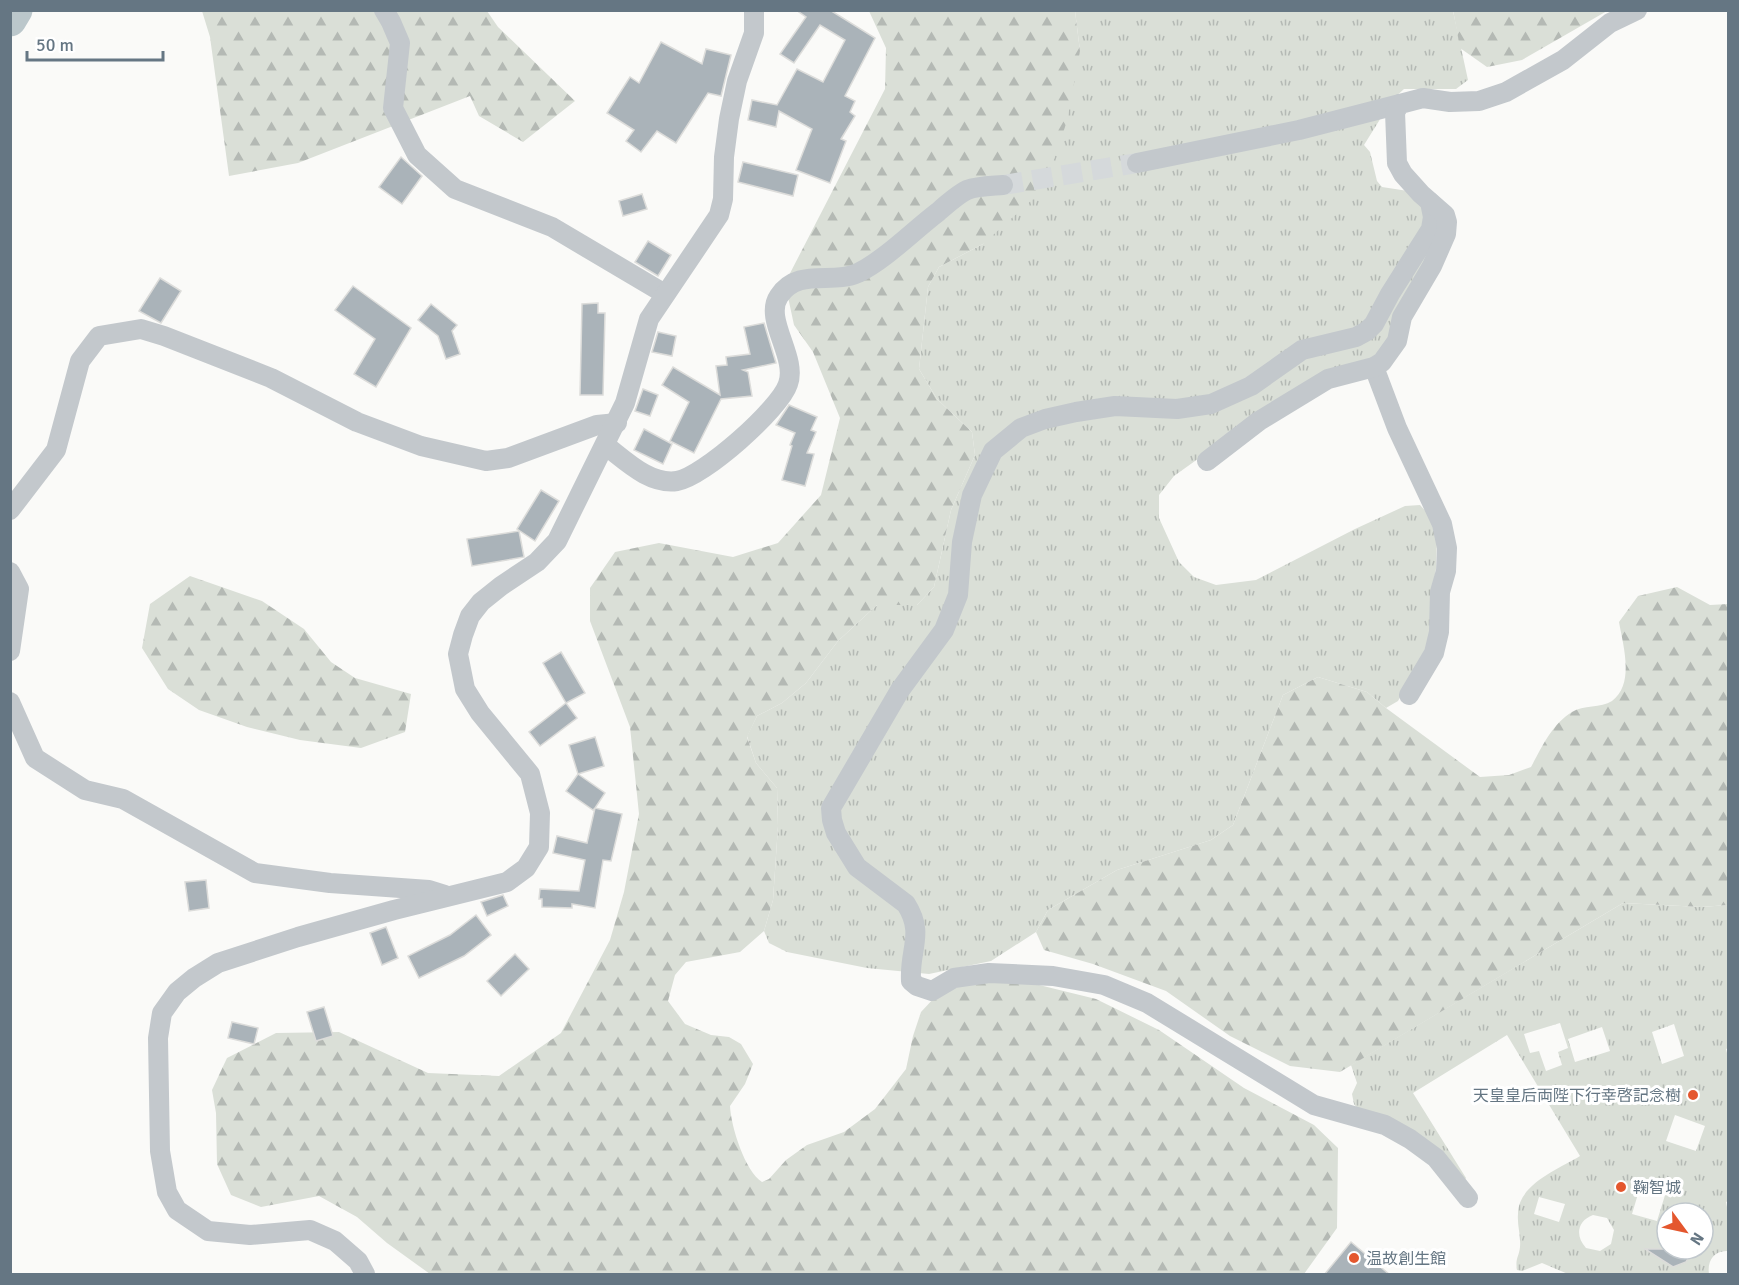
<svg xmlns="http://www.w3.org/2000/svg" width="1739" height="1285" font-family="Signika,'Noto Sans JP',sans-serif">
<style>
.grass{fill:url(#grass-tufts);fill-rule:evenodd}
.forest{fill:url(#forest-firs)}
.lines{fill:none;stroke-linecap:round;stroke-linejoin:round}
.river{stroke:#bbc7cb;stroke-width:33}
.building{fill:#aab3b9;stroke:#dcdcda;stroke-width:1.5}
.minor-tunnel{stroke:#d5d9db;stroke-width:20;stroke-dasharray:20 10;stroke-linecap:butt}
.minor{stroke:#c3c8cc;stroke-width:20}
.poi-dot{fill:#e4572e;stroke:#fff;stroke-width:2}
.labels{text-anchor:middle;stroke-width:6;stroke-linejoin:round;paint-order:stroke}
.poi-label{font-size:16px;fill:#657683;stroke:#fff;text-anchor:start}
</style>
<defs>
<pattern id="grass-tufts" width="24" height="20" patternUnits="userSpaceOnUse" patternTransform="scale(1.5)"><rect width="24" height="20" fill="#dadfd7"/><path d="M3 7l-1-3M5 7V3M7 7l1-3M15 17l-1-3M17 17v-4M19 17l1-3" fill="none" stroke="#b4b9b4"/></pattern>
<pattern id="forest-firs" width="22" height="20" patternUnits="userSpaceOnUse" patternTransform="scale(1.5)"><rect width="22" height="20" fill="#dadfd7"/><path d="M5 1l3.5 6h-7zM16 11l3.5 6h-7z" fill="#b4b9b4"/></pattern>
</defs>
<rect width="100%" height="100%" fill="#fafaf8"/>
<g class="grass">
<path d="M1075 11H1453L1468 80 1456 89H1404L1392 100 1364 145 1370 152 1377 181 1382 187 1408 191 1441 222 1388 346 1380 356 1202 456 1174 476 1159 495V518L1179 562 1194 577 1216 585 1256 580 1355 529 1405 506 1420 505 1430 516 1437 539 1436 569 1431 597V624L1427 649 1398 701 1386 708 1367 692 1318 677 1283 695 1233 825 1211 840 1117 870 1048 910 1036 932 991 961 929 974 867 968 787 952 769 943 764 931 773 900 778 826 777 788 756 763 747 736 757 716 782 703 806 683 838 641 877 605H917L934 587 951 510 975 455 972 432 937 399 919 369 928 287 939 267 983 244 1080 51Z"/>
<path d="M1623 903 1701 907 1728 905V1048L1726 1049 1728 1057V1201L1726 1202 1728 1212V1251C1714 1250 1707 1261 1709 1274H1568L1542 1263 1522 1271 1517 1270C1515 1258 1519 1257 1520 1247 1521 1236 1517 1225 1518 1214 1518 1184 1559 1169 1580 1156L1507 1035 1413 1093 1466 1178 1464 1181 1360 1112 1354 1104 1352 1094 1357 1083 1351 1065ZM1560 1023 1568 1048 1558 1052 1562 1065 1546 1071 1539 1051 1530 1053 1524 1034ZM1674 1024 1684 1056 1662 1064 1652 1032ZM1602 1027 1610 1051 1575 1062 1568 1039ZM1675 1115 1705 1126 1696 1151 1666 1141ZM1641 1184 1666 1192 1657 1221 1632 1214ZM1539 1197 1565 1204 1559 1222 1534 1214ZM1667 1213H1703V1249H1667ZM1593 1215 1607 1218 1614 1230 1611 1244 1600 1251 1586 1248C1575 1236 1577 1221 1593 1215Z"/>
</g>
<g class="forest">
<path d="M1453 10H1607V11L1522 60 1487 67 1460 48Z"/>
<path d="M202 11H487L498 27 575 101 523 142 479 116 470 96 298 163 229 176 210 37Z"/>
<path d="M869 11H1075L1080 51 1067 121 1044 189 983 244 939 267 928 287 919 369 937 399 972 432 975 455 951 510 934 587 917 605H877L838 641 806 683 782 703 757 716 747 737 756 763 777 788 778 826 773 900 764 931 740 952 686 962 675 975 668 1001 685 1024 711 1035 729 1037 741 1044 753 1064 745 1084 730 1106C731 1127 745 1171 762 1182L769 1179 786 1160 807 1145 844 1132 875 1109 906 1069 913 1036 921 1012 935 997 957 985 991 980 1027 982 1096 999 1159 1030 1244 1088 1314 1125 1338 1148 1337 1228 1304 1274H430L387 1243 357 1217 319 1196 261 1207 231 1195 217 1164 216 1113 212 1090 227 1058 276 1033 339 1032 428 1073 499 1076 561 1033 610 940 624 892 639 814 630 727 590 621V588L615 552 659 543 733 557 778 543 821 495 840 418 813 352 794 325 785 283 885 89 886 48Z"/>
<path d="M190 576 262 601 304 629 331 662 355 678 411 694 405 732 361 748 300 740 247 727 199 710 168 689 142 648 150 604Z"/>
<path d="M1677 587 1710 605 1728 604V905L1701 907 1623 903 1340 1072 1290 1066 1230 1036 1166 991 1093 964 1044 950 1036 932 1048 910 1117 870 1211 840 1233 825 1283 695 1318 677 1367 692 1386 708 1480 777 1509 775 1531 767C1542 747 1552 724 1572 712 1583 705 1601 708 1612 701 1635 684 1623 645 1619 622L1638 596Z"/>
</g>
<g class="lines">
<path class="river" d="M10 20 16 10"/>
</g>
<g class="building">
<path d="M796 10H830L875 38 845 96 855 101 850 112 855 116 841 139 846 141 830 183 796 170 812 129 779 111 776 127 748 120 752 100 777 105 797 69 823 82 845 40 820 25 794 63 780 54 806 17Z"/>
<path d="M661 42 702 64 706 49 731 55 721 96 708 93 676 143 657 131 641 152 626 141 634 130 607 113 630 77 639 83Z"/>
<path d="M401 157 422 176 402 204 379 187Z"/>
<path d="M743 162 798 175 793 196 738 182Z"/>
<path d="M642 194 647 209 623 216 619 201Z"/>
<path d="M648 241 671 255 658 276 635 262Z"/>
<path d="M160 278 181 291 161 323 139 311Z"/>
<path d="M353 286 411 328 376 387 354 374 375 339 335 310Z"/>
<path d="M598 303V313H605L603 395H580L582 304Z"/>
<path d="M431 304 457 325 452 331 460 354 446 359 438 336 418 320Z"/>
<path d="M764 323 776 363 743 370 748 372 752 396 721 399 694 453 670 441 689 402 662 385 673 367 720 395 716 366 727 365 726 357 750 354 744 327Z"/>
<path d="M658 332 676 336 672 356 652 352Z"/>
<path d="M643 389 658 395 650 416 635 411Z"/>
<path d="M789 405 817 417 811 430 816 432 807 453 814 454 805 486 782 480 792 446 790 445 795 433 776 425Z"/>
<path d="M644 429 672 444 663 464 634 450Z"/>
<path d="M541 490 559 501 535 541 517 529Z"/>
<path d="M519 531 524 557 472 566 467 539Z"/>
<path d="M561 652 585 693 566 703 543 663Z"/>
<path d="M566 703 577 718 540 746 529 732Z"/>
<path d="M595 737 604 766 578 774 569 745Z"/>
<path d="M578 774 605 793 595 808 622 814 611 861 603 860 595 908 572 904V908L542 907V899H539L540 889 579 891 585 860 553 853 557 836 587 843 595 808 593 810 566 791Z"/>
<path d="M206 880 209 908 189 911 185 882Z"/>
<path d="M503 895 508 906 487 916 481 902Z"/>
<path d="M476 915 491 935 464 956 419 978 408 956 450 935Z"/>
<path d="M386 927 398 958 382 965 370 933Z"/>
<path d="M515 954 529 969 501 996 487 981Z"/>
<path d="M324 1007 333 1036 316 1041 307 1012Z"/>
<path d="M232 1022 258 1028 254 1044 228 1038Z"/>
<path d="M1351 1242 1390 1275H1324Z"/>
<path d="M1645 1249H1694L1686 1262 1673 1267Z"/>
</g>
<g class="lines">
<path class="minor-tunnel" d="M1003 185 1137 163"/>
<g class="minor">
<path d="M384 10 391 22 400 43 393 108 417 155 455 189 552 227 665 294"/>
<path d="M1137 163 1299 130 1400 104"/>
<path d="M1430 202 1433 217 1431 229 1390 294 1374 324 1367 331 1356 337 1302 350 1251 386 1211 404 1177 409 1115 406 1076 412 1045 419 1021 428 993 451 972 495 962 542 958 595 944 630 900 690 831 808 832 820 836 833 857 867 906 904C925 934 909 949 911 981L917 986 932 991 954 978 989 973 1053 976 1104 985 1147 1003 1314 1105 1385 1125 1410 1139 1436 1158 1468 1198"/>
<path d="M1374 367 1397 428 1442 524 1447 548 1446 571 1440 592 1439 632 1434 653 1409 695"/>
<path d="M605 445C625 460 649 485 677 481 703 477 780 409 788 384 798 357 763 319 779 296 798 267 832 285 858 273 886 259 913 231 938 212 947 204 957 195 967 190 978 186 992 186 1003 185"/>
<path d="M1207 461 1259 421 1328 379 1374 367 1382 362 1397 341 1402 317 1432 266 1446 234 1447 222 1445 215 1421 194 1403 174 1397 163 1395 112 1400 104 1423 98 1450 102 1479 101 1506 92 1563 60 1610 23 1637 10"/>
<path d="M10 510 56 450 80 361 99 336 141 329 164 336 271 378 357 422 421 446 486 461 508 458 597 425 617 423"/>
<path d="M10 572 19 589 10 651"/>
<path d="M10 702 35 758 85 790 123 799 255 873 330 883 429 890 445 895"/>
<path d="M365 1274 358 1261 335 1241 310 1230 250 1235 208 1231 177 1210 167 1192 160 1151 158 1038 162 1013 177 992 194 978 218 963 298 937 394 910 507 882 526 868 539 847 540 813 530 774 480 713 465 689 458 654 463 635 470 616 481 602 501 586 537 562 557 541 625 403 649 319 719 215 723 199 724 157 729 119 737 81 754 33V10"/>
</g>
</g>
<g class="poi-dot">
<circle cx="1693" cy="1095" r="6"/>
<circle cx="1621" cy="1187" r="6"/>
<circle cx="1354" cy="1258" r="6"/>
</g>
<g class="labels">
<g class="poi-label">
<text x="1681" y="1101" text-anchor="end">天皇皇后両陛下行幸啓記念樹</text>
<text x="1633" y="1193">鞠智城</text>
<text x="1366" y="1264">温故創生館</text>
</g>
</g>
<rect width="1739" height="1285" fill="none" stroke="#657683" stroke-width="24"/>
<g transform="translate(1685 1231) rotate(123)"><circle r="28" fill="#ffffff" stroke="#c1c8cd" stroke-width="1.5"/>
<path d="M0-4.5L10 22L0 15L-10 22Z" fill="#e4572e"/>
<text y="-9" font-size="16" font-weight="bold" text-anchor="middle" fill="#657683">N</text>
</g>
<path d="M27 51v9h136v-9" fill="none" stroke="#657683" stroke-width="3"/>
<text x="36" y="51" font-size="18" fill="#657683" stroke="#ffffff" stroke-width="4.5" paint-order="stroke">50 m</text>
</svg>
